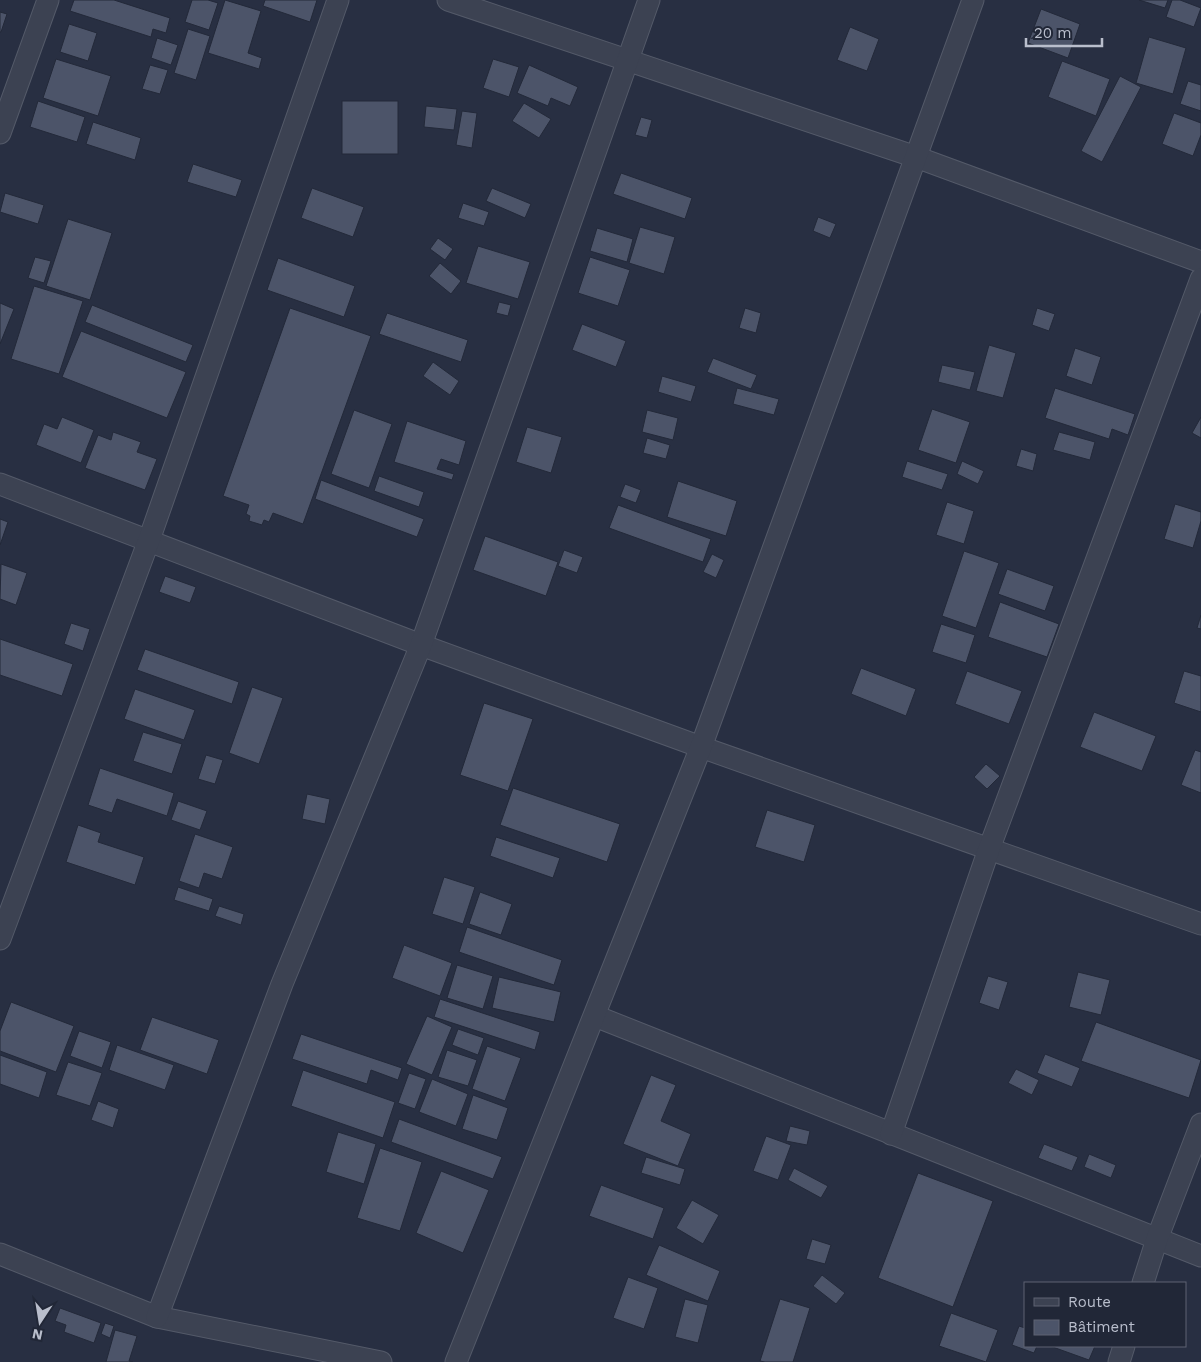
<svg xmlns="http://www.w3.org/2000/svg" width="1201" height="1362" font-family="'Work Sans',sans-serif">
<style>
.building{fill:#4c5469;stroke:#232939}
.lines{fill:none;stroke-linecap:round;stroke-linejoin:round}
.street-casing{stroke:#545a69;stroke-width:23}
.street{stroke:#3c4252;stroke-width:21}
</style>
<rect width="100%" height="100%" fill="#282f42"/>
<g class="building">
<path d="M74 0H114L170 18 166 33 153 29 151 37 70 11Z"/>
<path d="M192 0H208L218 3 209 30 185 22Z"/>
<path d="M225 0 261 11 248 53 262 58 259 69 208 53Z"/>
<path d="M265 0H317L310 22 263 6Z"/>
<path d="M1139 0H1168L1165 8Z"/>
<path d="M1172 0H1180L1201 8 1194 27 1166 17Z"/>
<path d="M1041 9 1080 24 1068 58 1028 43Z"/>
<path d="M0 12 7 14 1 32H0Z"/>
<path d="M69 24 97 33 88 61 60 52Z"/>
<path d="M850 27 879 39 867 71 837 60Z"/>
<path d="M188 29 210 36 196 80 174 73Z"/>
<path d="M1149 37 1186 48 1173 94 1136 83Z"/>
<path d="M157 38 178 45 171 65 151 58Z"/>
<path d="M56 59 111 76 98 116 43 98Z"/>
<path d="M493 59 519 67 509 97 483 88Z"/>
<path d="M1062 61 1110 79 1096 116 1048 97Z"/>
<path d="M150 65 168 70 160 94 142 89Z"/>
<path d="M529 65 578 87 570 106 551 98 548 106 517 93Z"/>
<path d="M1120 76 1141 87 1102 162 1081 151Z"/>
<path d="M1188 81 1201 85V111L1180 104Z"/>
<path d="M38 101 85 117 77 142 30 127Z"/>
<rect x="342" y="101" width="56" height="53"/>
<path d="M524 103 551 119 539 138 512 121Z"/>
<path d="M426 106 457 109 454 130 424 127Z"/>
<path d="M462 111 477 113 472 148 456 145Z"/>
<path d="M1174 113 1201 123V135L1193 156 1162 144Z"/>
<path d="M641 117 652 120 647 138 635 135Z"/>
<path d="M93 122 141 138 135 160 86 144Z"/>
<path d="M193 164 242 180 236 197 187 182Z"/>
<path d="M621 173 692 198 685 219 613 194Z"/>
<path d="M312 188 364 207 353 237 301 218Z"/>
<path d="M492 188 531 204 525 218 486 201Z"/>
<path d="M5 193 44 205 38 224 0 212Z"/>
<path d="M463 203 489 212 484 226 458 218Z"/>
<path d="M818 217 836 224 830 238 813 231Z"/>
<path d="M68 219 112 233 90 300 46 286Z"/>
<path d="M640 227 675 237 664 274 629 263Z"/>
<path d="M597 228 633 239 627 262 590 251Z"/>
<path d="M438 238 453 249 445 260 430 249Z"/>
<path d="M478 246 530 262 518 299 466 283Z"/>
<path d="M35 257 51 261 44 283 28 278Z"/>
<path d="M590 257 630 270 618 306 578 293Z"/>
<path d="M278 258 355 286 344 317 267 290Z"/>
<path d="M440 263 461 281 451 294 429 276Z"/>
<path d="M34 286 83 301 59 374 11 359Z"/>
<path d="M499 302 511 305 508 316 496 313Z"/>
<path d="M0 303 14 309 0 344Z"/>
<path d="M92 305 193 345 186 362 85 322Z"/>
<path d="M290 308 371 336 303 524 273 513 269 522 264 520 262 525 249 521 250 516 246 514 249 505 223 496Z"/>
<path d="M745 308 761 313 756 333 739 328Z"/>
<path d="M1037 308 1055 314 1049 331 1032 325Z"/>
<path d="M387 313 468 340 461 362 379 334Z"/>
<path d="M582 324 626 341 616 367 572 350Z"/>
<path d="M81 331 186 372 167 418 62 377Z"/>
<path d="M989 345 1016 353 1003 398 976 391Z"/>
<path d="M1075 348 1101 357 1092 385 1066 376Z"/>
<path d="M713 358 757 375 751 389 707 372Z"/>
<path d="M433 362 459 381 450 395 423 376Z"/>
<path d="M942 365 975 372 970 390 938 382Z"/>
<path d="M662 376 696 386 691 402 658 392Z"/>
<path d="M737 388 779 399 774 415 733 404Z"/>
<path d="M1055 388 1135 414 1128 435 1112 429 1109 439 1045 418Z"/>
<path d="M932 409 970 422 956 463 918 450Z"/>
<path d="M354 410 392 424 369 488 331 474Z"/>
<path d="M647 410 678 418 673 440 642 432Z"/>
<path d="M62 417 94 430 81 463 36 445 44 424 57 429Z"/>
<path d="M1201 417V438L1192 433Z"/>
<path d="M407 421 466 441 459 465 441 459 437 469 454 474 452 480 394 462Z"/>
<path d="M527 427 562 437 551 473 516 462Z"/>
<path d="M113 432 141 442 137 452 157 459 145 490 85 468 98 435 111 440Z"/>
<path d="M1059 432 1095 442 1090 460 1053 450Z"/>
<path d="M647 438 670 445 666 459 643 453Z"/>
<path d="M1021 449 1037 454 1033 471 1016 466Z"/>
<path d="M907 461 948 474 942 490 902 477Z"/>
<path d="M962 461 984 471 978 484 957 474Z"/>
<path d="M379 476 424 492 419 507 374 491Z"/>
<path d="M321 480 424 519 417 537 315 499Z"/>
<path d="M678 481 737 501 726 536 667 517Z"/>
<path d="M625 484 641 490 636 503 620 497Z"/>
<path d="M947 502 974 511 964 544 936 535Z"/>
<path d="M1175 504 1201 512V521L1193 548 1164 539Z"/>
<path d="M618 505 711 539 703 562 609 528Z"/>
<path d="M0 519 8 522 0 545Z"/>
<path d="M485 536 558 562 546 596 473 570Z"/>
<path d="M564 550 583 557 577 573 558 566Z"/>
<path d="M964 551 999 563 976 628 942 616Z"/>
<path d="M712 554 724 560 716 578 703 572Z"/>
<path d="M1 564 27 573 16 605 0 599Z"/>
<path d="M1007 569 1054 586 1045 611 998 594Z"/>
<path d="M165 576 196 587 190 603 159 592Z"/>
<path d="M1000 602 1059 624 1047 657 988 637Z"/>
<path d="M1201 615V629L1197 628Z"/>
<path d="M71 623 90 629 83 651 64 644Z"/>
<path d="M941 624 975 635 966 663 932 652Z"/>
<path d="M0 639 73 664 62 696 0 675Z"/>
<path d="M145 649 239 682 232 704 137 670Z"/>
<path d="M861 668 916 689 906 716 851 694Z"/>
<path d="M967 671 1022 691 1009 724 955 704Z"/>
<path d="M1184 671 1201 676V712L1174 703Z"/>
<path d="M252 687 283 698 259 764 229 753Z"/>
<path d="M135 689 195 710 184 740 124 719Z"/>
<path d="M484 703 533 719 508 791 460 775Z"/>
<path d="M1094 712 1156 736 1142 771 1080 747Z"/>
<path d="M143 732 182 744 172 774 133 761Z"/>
<path d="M1195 750 1201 752V793L1181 785Z"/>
<path d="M206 755 223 760 215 784 198 779Z"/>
<path d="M986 764 1000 776 987 789 974 777Z"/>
<path d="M100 768 174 793 167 816 117 799 112 813 88 805Z"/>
<path d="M513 788 620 824 607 862 500 825Z"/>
<path d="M307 794 330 799 325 824 302 819Z"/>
<path d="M178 801 207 811 200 830 171 820Z"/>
<path d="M767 810 815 825 804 862 755 847Z"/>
<path d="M78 825 101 833 98 842 144 857 135 885 66 862Z"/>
<path d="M195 834 233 847 222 879 204 873 199 888 179 881Z"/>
<path d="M496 837 560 858 553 878 490 856Z"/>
<path d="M444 877 475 887 463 924 432 914Z"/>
<path d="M178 887 213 899 209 911 174 900Z"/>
<path d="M480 892 512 904 501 935 469 924Z"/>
<path d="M219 906 244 914 241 925 215 916Z"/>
<path d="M467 927 562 960 554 985 459 952Z"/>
<path d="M404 945 452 963 440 996 392 978Z"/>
<path d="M457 965 493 976 483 1009 447 998Z"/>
<path d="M1078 972 1110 980 1101 1015 1069 1007Z"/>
<path d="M988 976 1008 982 999 1010 979 1003Z"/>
<path d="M499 977 561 992 554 1022 492 1008Z"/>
<path d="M440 999 540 1032 535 1050 434 1017Z"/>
<path d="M11 1002 74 1026 56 1072 0 1051V1031Z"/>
<path d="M427 1016 452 1027 432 1075 406 1064Z"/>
<path d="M152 1017 219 1040 207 1074 140 1050Z"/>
<path d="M1096 1022 1201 1060 1189 1098 1081 1061Z"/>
<path d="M458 1029 484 1038 478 1055 452 1045Z"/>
<path d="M79 1031 111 1042 102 1068 70 1056Z"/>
<path d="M301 1034 402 1068 398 1080 371 1070 367 1084 292 1059Z"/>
<path d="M117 1045 174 1065 165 1090 109 1070Z"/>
<path d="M487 1046 521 1058 505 1101 472 1089Z"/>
<path d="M447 1050 477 1060 468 1086 438 1077Z"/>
<path d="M1045 1054 1080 1068 1072 1087 1037 1073Z"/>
<path d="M0 1055 47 1072 39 1098 0 1084Z"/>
<path d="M68 1062 102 1073 90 1106 56 1095Z"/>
<path d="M1016 1069 1039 1080 1032 1095 1008 1083Z"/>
<path d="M303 1070 395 1102 383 1138 291 1106Z"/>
<path d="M409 1073 426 1079 415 1109 398 1103Z"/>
<path d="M651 1075 676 1085 661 1121 691 1134 678 1166 623 1144Z"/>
<path d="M432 1079 468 1094 456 1126 419 1112Z"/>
<path d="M473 1095 508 1108 497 1140 462 1129Z"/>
<path d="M98 1101 119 1109 113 1128 91 1120Z"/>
<path d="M399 1119 502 1157 493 1179 391 1142Z"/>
<path d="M790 1126 810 1131 807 1145 786 1141Z"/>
<path d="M338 1132 376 1144 364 1184 326 1172Z"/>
<path d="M766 1136 791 1145 778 1180 753 1171Z"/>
<path d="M1044 1144 1078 1157 1072 1171 1038 1158Z"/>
<path d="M380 1148 422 1162 400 1231 357 1218Z"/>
<path d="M1089 1154 1116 1165 1111 1178 1084 1167Z"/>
<path d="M646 1157 685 1169 680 1185 641 1173Z"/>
<path d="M794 1168 828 1186 821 1198 788 1180Z"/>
<path d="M441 1171 489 1190 463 1253 416 1233Z"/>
<path d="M918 1173 993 1201 953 1307 878 1278Z"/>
<path d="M601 1185 664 1208 653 1239 589 1216Z"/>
<path d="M692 1200 719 1215 703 1244 676 1228Z"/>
<path d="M812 1239 831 1245 825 1264 806 1259Z"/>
<path d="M659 1245 720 1271 708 1301 646 1275Z"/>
<path d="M822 1275 845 1293 836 1304 813 1286Z"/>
<path d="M628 1277 658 1288 644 1329 613 1318Z"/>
<path d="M685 1299 708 1305 698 1343 675 1337Z"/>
<path d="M780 1299 810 1308 793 1362H765L760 1361Z"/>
<path d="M60 1308 101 1323 94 1343 64 1332 66 1325 55 1321Z"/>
<path d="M951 1313 998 1330 986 1362 939 1346Z"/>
<path d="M105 1323 114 1326 110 1338 101 1334Z"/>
<path d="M1019 1326 1025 1328V1346H1037L1034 1353 1012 1345Z"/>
<path d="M115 1330 137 1336 129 1361 133 1362H106Z"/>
<path d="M1050 1346H1095L1089 1360Z"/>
</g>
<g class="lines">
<g class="street-casing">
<g id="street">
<path d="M448 0 916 157 1201 262"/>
<path d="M0 133 48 0"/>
<path d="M0 484 421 645 701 747 1201 924"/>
<path d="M0 939 149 540 338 0"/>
<path d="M595 1016 1201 1256"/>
<path d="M891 1134 989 849 1201 279"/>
<path d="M0 1254 157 1317 381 1362"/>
<path d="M1143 1283 1157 1239 1201 1124"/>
<path d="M157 1317 282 984 421 645 649 0"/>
<path d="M456 1362 701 747 973 0"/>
<path d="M1119 1362 1124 1346"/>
</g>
</g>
<use href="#street" class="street"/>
</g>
<rect x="1024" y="1282" width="162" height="65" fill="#212737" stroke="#5e6373"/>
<rect x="1034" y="1298" width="25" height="8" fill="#3c4252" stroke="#5e6373"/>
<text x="1068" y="1307" font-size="15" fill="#b9becc">Route</text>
<rect x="1034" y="1320" width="25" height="15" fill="#4c5469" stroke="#5e6373"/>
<text x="1068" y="1332" font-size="15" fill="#b9becc">Bâtiment</text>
<g transform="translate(40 1322) rotate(192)" stroke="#212737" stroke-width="4" paint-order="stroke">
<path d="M0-4L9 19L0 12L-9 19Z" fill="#b9becc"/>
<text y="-8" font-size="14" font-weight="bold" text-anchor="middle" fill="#b9becc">N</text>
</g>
<path d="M1026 38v8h76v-8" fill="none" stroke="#b9becc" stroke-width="2.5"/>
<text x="1034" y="38" font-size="15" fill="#b9becc" stroke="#212737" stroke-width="4" paint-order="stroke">20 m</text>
</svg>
